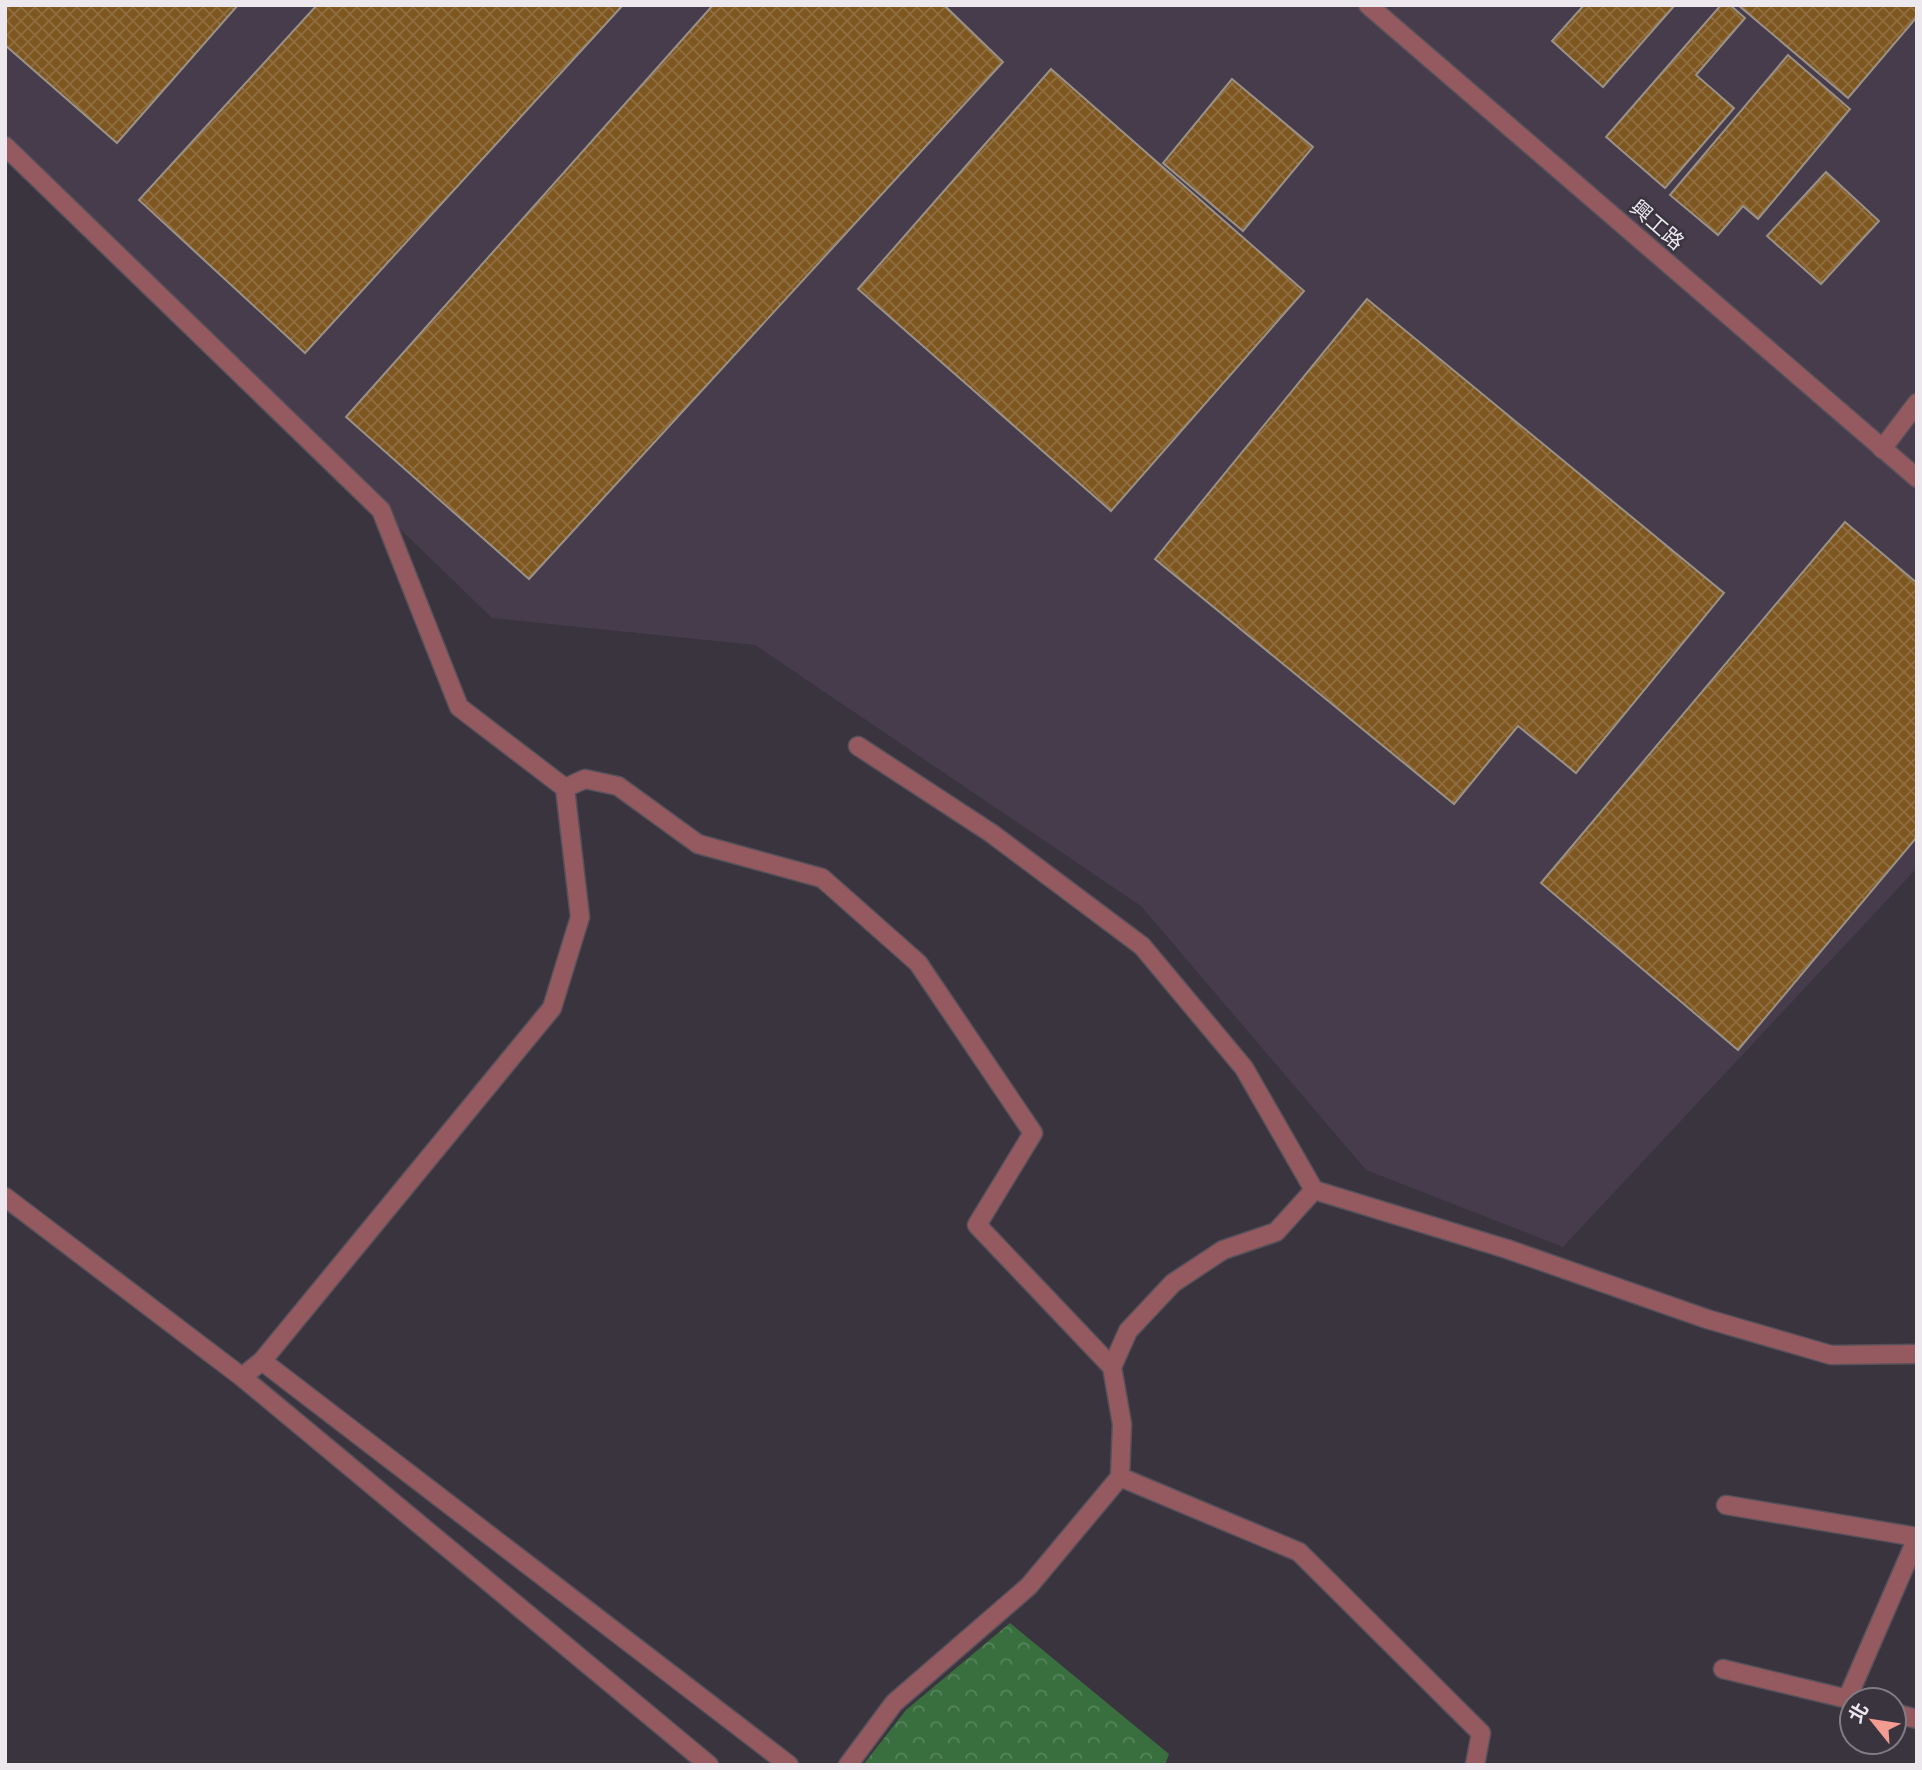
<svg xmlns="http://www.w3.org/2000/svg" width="1922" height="1770" font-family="Georgia,'Noto Sans TC',serif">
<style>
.built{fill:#463c4b}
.forest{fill:url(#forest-crowns)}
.building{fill:url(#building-cross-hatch);stroke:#9a9187;stroke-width:2}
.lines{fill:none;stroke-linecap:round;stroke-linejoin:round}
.service-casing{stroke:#56515a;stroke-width:21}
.tertiary-casing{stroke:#56515a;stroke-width:21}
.service{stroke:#945a5f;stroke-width:18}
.tertiary{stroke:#945a5f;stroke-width:18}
.labels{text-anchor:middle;stroke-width:5;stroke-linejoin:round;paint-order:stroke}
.street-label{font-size:21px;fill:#ece8ee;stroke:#3a343e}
</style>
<defs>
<pattern id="forest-crowns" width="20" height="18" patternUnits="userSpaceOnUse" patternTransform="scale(1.75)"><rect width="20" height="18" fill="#396f3f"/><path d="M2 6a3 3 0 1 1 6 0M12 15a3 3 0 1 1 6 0" fill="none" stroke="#56845b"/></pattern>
<pattern id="building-cross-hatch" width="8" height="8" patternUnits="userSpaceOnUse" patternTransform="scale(1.75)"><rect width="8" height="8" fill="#7e5620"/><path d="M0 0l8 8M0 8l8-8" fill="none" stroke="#906e41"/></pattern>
</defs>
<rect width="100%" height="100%" fill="#3a343e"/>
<path class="built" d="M5 5H1917V868L1563 1247 1366 1170 1141 906 755 645 492 618 5 146Z"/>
<path class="forest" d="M1010 1623 1169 1754 1165 1765H863L906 1710Z"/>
<g class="building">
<path d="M5 5H238L117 143 5 45Z"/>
<path d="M317 5H623L305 353 139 200Z"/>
<path d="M713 5H944L1003 62 529 579 346 417Z"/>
<path d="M1584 5H1675L1603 87 1552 41Z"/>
<path d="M1721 5H1730L1745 18 1696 75 1734 108 1665 188 1606 137Z"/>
<path d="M1738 5H1917V17L1848 98Z"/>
<path d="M1788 55 1850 109 1758 219 1743 206 1718 235 1670 195Z"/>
<path d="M1051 69 1304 291 1111 511 858 289Z"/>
<path d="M1232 79 1313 147 1243 231 1163 163Z"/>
<path d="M1826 172 1879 221 1821 284 1767 236Z"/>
<path d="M1367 299 1724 593 1576 773 1518 726 1454 804 1155 559Z"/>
<path d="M1845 522 1917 583V837L1738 1050 1541 883Z"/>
</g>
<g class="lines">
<g class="service-casing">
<g id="service">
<path d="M5 146 381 510 459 707 565 788 580 917 552 1008 262 1361 242 1377"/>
<path d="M1882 449 1917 403"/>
<path d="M858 746 991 833 1142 946 1244 1068 1314 1190 1507 1249 1707 1319 1831 1355 1917 1354"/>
<path d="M565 788 585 779 618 786 698 844 822 878 918 963 1033 1133 977 1225 1112 1367 1122 1424 1120 1477 1299 1552 1481 1733 1475 1765"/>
<path d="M5 1197 242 1377 709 1765"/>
<path d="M262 1361 789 1765"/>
<path d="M1112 1367 1128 1331 1173 1283 1223 1250 1276 1232 1314 1190"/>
<path d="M1726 1505 1917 1537"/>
<path d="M1723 1669 1852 1700"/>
<path d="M1847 1699 1917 1538"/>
<path d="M1894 1713 1917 1719"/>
<path d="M848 1765 894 1703 1029 1586 1120 1477"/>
</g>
</g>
<g class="tertiary-casing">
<path id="tertiary" d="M1368 5 1917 478"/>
</g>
<use href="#service" class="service"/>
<use href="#tertiary" class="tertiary"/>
</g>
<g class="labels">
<g class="street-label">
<text transform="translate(1657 225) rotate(41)" y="7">興工路</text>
</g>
</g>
<rect width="1922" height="1770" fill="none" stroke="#ece8ee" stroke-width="14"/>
<g transform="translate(1873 1721) rotate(300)"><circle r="33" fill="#3a343e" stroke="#817c84" stroke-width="2"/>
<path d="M0-5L12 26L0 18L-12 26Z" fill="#f59c92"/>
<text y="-10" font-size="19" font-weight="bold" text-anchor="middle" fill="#ece8ee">北</text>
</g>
</svg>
